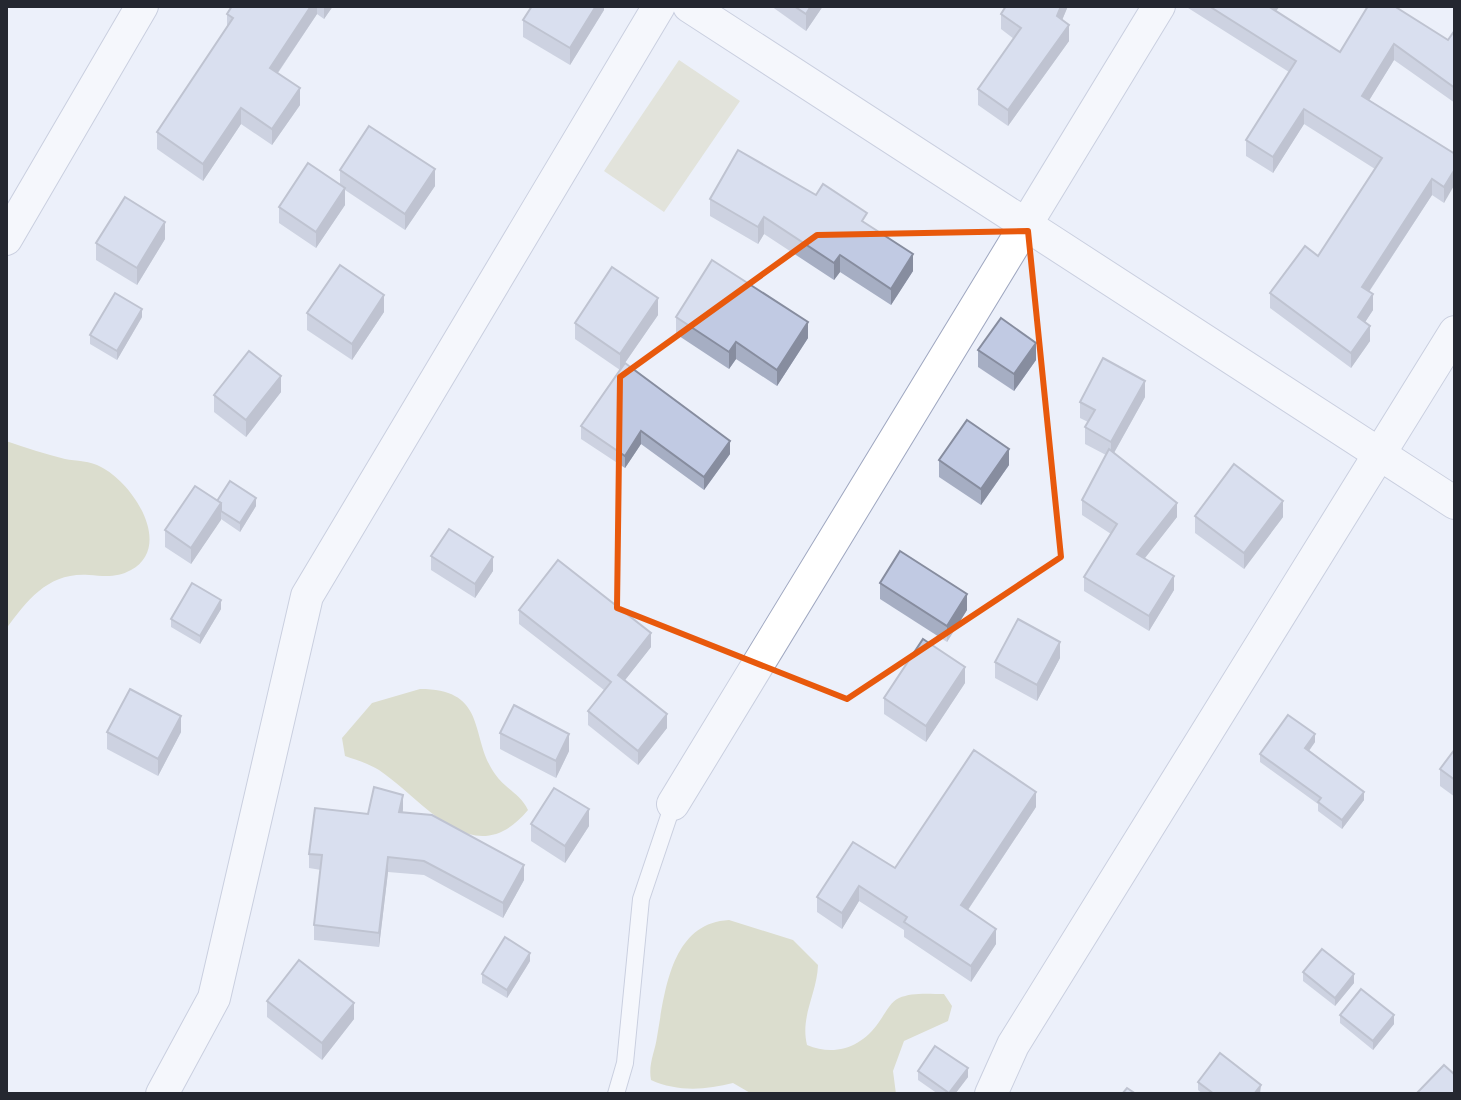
<svg xmlns="http://www.w3.org/2000/svg" width="1461" height="1100" font-family="'Roboto Condensed',sans-serif">
<style>
.green{fill:#d4d3b5}
.forest{fill:#c6c599}
.lines{fill:none;stroke-linecap:round;stroke-linejoin:round}
.service-casing{stroke:#9fa7c0;stroke-width:18}
.minor-casing{stroke:#9fa7c0;stroke-width:34}
.service{stroke:#fff;stroke-width:16}
.minor{stroke:#fff;stroke-width:32}
.wall{fill:#a6aec3}
.shaded-wall{fill:#878d9f}
.building{fill:#c1cae3;stroke:#878d9f;stroke-width:2}
.marked{fill:none;stroke:#e8590c;stroke-width:6;stroke-linejoin:round}
</style>
<rect width="100%" height="100%" fill="#ecf0fa"/>
<path class="green" d="M679 60 740 101 664 212 604 171Z"/>
<g class="forest">
<path d="M6 441C26 448 45 454 65 459 76 461 91 461 101 467 133 483 174 546 131 570 117 578 104 576 89 575 49 572 28 599 6 629Z"/>
<path d="M420 689C489 689 469 738 495 774 505 789 520 793 528 810 474 875 425 801 379 770 369 764 357 760 345 756L342 738 372 703Z"/>
<path d="M729 920 793 940 818 965C817 994 800 1016 807 1045 835 1057 862 1047 879 1022 885 1014 890 1002 899 998 912 992 930 994 944 994L952 1006 948 1021 904 1041 893 1071 896 1094H752L733 1083C706 1090 677 1092 651 1080 648 1064 655 1052 657 1037 665 991 671 923 729 920Z"/>
</g>
<g class="lines">
<g class="service-casing">
<path id="service" d="M616 1094 625 1063 641 899 673 804"/>
</g>
<g class="minor-casing">
<g id="minor">
<path d="M689 6 1455 503"/>
<path d="M6 239 142 6"/>
<path d="M673 804 1159 6"/>
<path d="M162 1094 214 998 307 596 659 6"/>
<path d="M991 1094 1013 1045 1455 332"/>
</g>
</g>
<use href="#service" class="service"/>
<use href="#minor" class="minor"/>
</g>
<g class="wall">
<path d="M232 6H333L324 19 317 14 278 73 300 105 272 145 241 124 203 181 157 149V132L227 28V14Z"/>
<path d="M604 6V10L570 65 523 37V20Z"/>
<path d="M771 6H823L806 31Z"/>
<path d="M1006 6H1068L1062 20 1069 41 1008 126 978 105V89L1014 39 1001 29V14Z"/>
<path d="M1185 6H1280L1276 11 1340 52 1368 6 1448 40 1455 30V103L1394 60 1369 100 1455 154 1444 203 1432 195 1369 292 1373 310 1365 322 1370 341 1351 368 1270 308V293L1318 256 1375 169 1304 124 1273 173 1246 156V140L1289 72Z"/>
<path d="M340 170 435 186 405 230 345 190V205L316 248 279 223V207L340 185Z"/>
<path d="M710 199 867 224 913 271 891 305 840 272 834 280 764 234 758 244 710 216Z"/>
<path d="M165 239 137 285 96 260V243Z"/>
<path d="M384 312 352 360 307 330V313Z"/>
<path d="M658 315 620 370 575 339V323Z"/>
<path d="M142 317 117 360 90 344V335Z"/>
<path d="M676 317 808 338 777 386 736 359 729 369 676 334Z"/>
<path d="M978 350 1036 360 1014 391 978 367Z"/>
<path d="M625 363 730 454 704 490 641 444 625 468 581 439V426Z"/>
<path d="M281 392 246 437 214 412V395Z"/>
<path d="M1145 397 1114 453 1177 517 1145 558 1174 590 1149 631 1084 591V577L1111 534 1082 515V500L1106 455 1085 444V427L1088 422 1080 418V402Z"/>
<path d="M939 460 1009 465 981 505 939 477Z"/>
<path d="M217 501 256 506 240 532 221 519 191 564 165 547V530Z"/>
<path d="M1195 516 1283 517 1244 569 1195 533Z"/>
<path d="M431 556 493 571 475 598 431 570Z"/>
<path d="M880 583 967 610 947 642 880 599Z"/>
<path d="M221 609 200 644 171 627V619Z"/>
<path d="M519 610 651 647 625 680 667 728 638 765 588 725V711L604 690 519 624Z"/>
<path d="M1060 658 1037 701 995 678V662Z"/>
<path d="M965 683 926 742 884 714V698Z"/>
<path d="M107 732H181L158 776 107 749Z"/>
<path d="M500 733 569 751 556 778 500 749Z"/>
<path d="M1315 742 1309 751 1364 800 1342 829 1318 811V804L1260 762V754Z"/>
<path d="M1455 749V797L1440 786V769Z"/>
<path d="M1036 807 968 910 996 944 971 982 904 937V930L859 901 842 929 817 912V897L895 868Z"/>
<path d="M403 809V812L524 880 503 918 424 875 388 872 379 947 314 940V925L321 870 309 868V854L368 814Z"/>
<path d="M531 824 589 826 565 863 531 841Z"/>
<path d="M530 961 507 998 482 983V974Z"/>
<path d="M1303 972 1354 983 1335 1006 1303 981Z"/>
<path d="M267 1001 354 1019 322 1060 267 1017Z"/>
<path d="M1340 1015 1394 1024 1373 1050 1340 1023Z"/>
<path d="M918 1071 968 1077 955 1094H938L918 1080Z"/>
<path d="M1198 1082 1261 1093 1203 1094 1198 1090Z"/>
</g>
<g class="shaded-wall">
<path d="M311 6H317V14L270 84V68Z"/>
<path d="M324 6H333L324 19Z"/>
<path d="M596 6H604V10L570 65V48Z"/>
<path d="M811 6H823L806 31V14Z"/>
<path d="M1061 6H1068L1057 32V16Z"/>
<path d="M1268 6H1280L1268 21Z"/>
<path d="M1069 25V41L1008 126V110Z"/>
<path d="M1394 44V60L1362 112V96Z"/>
<path d="M300 88V105L272 145V129Z"/>
<path d="M241 108V124L203 181V164Z"/>
<path d="M1304 109V124L1273 173V157Z"/>
<path d="M435 169V186L405 230V214Z"/>
<path d="M1455 169V184L1444 203V187Z"/>
<path d="M1432 179V195L1362 302V287Z"/>
<path d="M345 188V205L316 248V232Z"/>
<path d="M764 217V234L758 244V227Z"/>
<path d="M165 222V239L137 285V268Z"/>
<path d="M913 254V271L891 305V289Z"/>
<path d="M840 255V272L834 280V263Z"/>
<path d="M1373 294V310L1358 333V317Z"/>
<path d="M384 295V312L352 360V344Z"/>
<path d="M658 298V315L620 370V354Z"/>
<path d="M142 309V317L117 360V351Z"/>
<path d="M808 322V338L777 386V370Z"/>
<path d="M1370 326V341L1351 368V353Z"/>
<path d="M736 342V359L729 369V352Z"/>
<path d="M1036 343V360L1014 391V374Z"/>
<path d="M281 376V392L246 437V420Z"/>
<path d="M1145 381V397L1111 458V442Z"/>
<path d="M641 431V444L625 468V456Z"/>
<path d="M730 441V454L704 490V477Z"/>
<path d="M1009 449V465L981 505V489Z"/>
<path d="M256 498V506L240 532V523Z"/>
<path d="M1283 501V517L1244 569V553Z"/>
<path d="M221 503V520L191 564V548Z"/>
<path d="M1177 503V517L1137 568V554Z"/>
<path d="M493 557V571L475 598V584Z"/>
<path d="M1174 576V590L1149 631V616Z"/>
<path d="M967 594V610L947 642V626Z"/>
<path d="M221 600V609L200 644V636Z"/>
<path d="M651 633V647L618 689V675Z"/>
<path d="M1060 642V658L1037 701V685Z"/>
<path d="M965 667V683L926 742V726Z"/>
<path d="M667 714V728L638 765V751Z"/>
<path d="M181 716V732L158 776V759Z"/>
<path d="M569 734V751L556 778V761Z"/>
<path d="M1315 734V742L1305 756V748Z"/>
<path d="M1036 792V807L961 920V905Z"/>
<path d="M1364 792V800L1342 829V820Z"/>
<path d="M403 795V809L399 827V812Z"/>
<path d="M589 809V826L565 863V846Z"/>
<path d="M388 857V872L379 947V933Z"/>
<path d="M524 865V880L503 918V903Z"/>
<path d="M859 886V901L842 929V913Z"/>
<path d="M996 929V944L971 982V966Z"/>
<path d="M530 953V961L507 998V990Z"/>
<path d="M1354 974V983L1335 1006V998Z"/>
<path d="M354 1003V1019L322 1060V1043Z"/>
<path d="M1394 1015V1024L1373 1050V1041Z"/>
<path d="M968 1068V1077L955 1094H949Z"/>
<path d="M1261 1085 1260 1094H1254Z"/>
</g>
<g class="building">
<path d="M232 6H311L270 68 300 88 272 129 241 108 203 164 157 132 233 18 227 14Z"/>
<path d="M532 6H596L570 48 523 20Z"/>
<path d="M794 6H811L806 14Z"/>
<path d="M1006 6H1061L1057 16 1069 25 1008 110 978 89 1021 28 1001 14Z"/>
<path d="M1209 6H1268L1340 52 1368 6H1394L1448 40 1455 30V88L1394 44 1362 96 1455 154V169L1444 187 1432 179 1362 287 1373 294 1358 317 1370 326 1351 353 1270 293 1305 246 1318 256 1382 158 1304 109 1273 157 1246 140 1296 61Z"/>
<path d="M369 126 435 169 405 214 340 170Z"/>
<path d="M738 150 816 195 823 184 867 213 862 221 913 254 891 289 840 255 834 263 764 217 758 227 710 199Z"/>
<path d="M308 163 345 188 316 232 279 207Z"/>
<path d="M125 197 165 222 137 268 96 243Z"/>
<path d="M712 260 808 322 777 370 736 342 729 352 676 317Z"/>
<path d="M340 265 384 295 352 344 307 313Z"/>
<path d="M612 267 658 298 620 354 575 323Z"/>
<path d="M115 293 142 309 117 351 90 335Z"/>
<path d="M1001 318 1036 343 1014 374 978 350Z"/>
<path d="M249 351 281 376 246 420 214 395Z"/>
<path d="M1103 358 1145 381 1111 442 1085 427 1095 410 1080 402Z"/>
<path d="M625 363 730 441 704 477 641 431 625 456 581 426Z"/>
<path d="M967 420 1009 449 981 489 939 460Z"/>
<path d="M1109 449 1177 503 1137 554 1174 576 1149 616 1084 577 1117 524 1082 500Z"/>
<path d="M1234 464 1283 501 1244 553 1195 516Z"/>
<path d="M230 481 256 498 240 523 221 511V503L217 501Z"/>
<path d="M195 486 221 503 191 548 165 530Z"/>
<path d="M449 529 493 557 475 584 431 556Z"/>
<path d="M900 551 967 594 947 626 880 583Z"/>
<path d="M558 560 651 633 618 675 667 714 638 751 588 711 611 682 519 610Z"/>
<path d="M192 583 221 600 200 636 171 619Z"/>
<path d="M1018 619 1060 642 1037 685 995 662Z"/>
<path d="M923 639 965 667 926 726 884 698Z"/>
<path d="M130 689 181 716 158 759 107 732Z"/>
<path d="M514 705 569 734 556 761 500 733Z"/>
<path d="M1288 715 1315 734 1305 748 1364 792 1342 820 1318 802 1321 798 1260 754Z"/>
<path d="M1455 749V780L1440 769Z"/>
<path d="M974 750 1036 792 961 905 996 929 971 966 904 922 907 917 859 886 842 913 817 897 853 842 895 868Z"/>
<path d="M374 787 403 795 399 812 432 815 524 865 503 903 424 861 388 857 379 933 314 925 322 855 309 854 315 808 368 814Z"/>
<path d="M554 788 589 809 565 846 531 824Z"/>
<path d="M505 937 530 953 507 990 482 974Z"/>
<path d="M1322 949 1354 974 1335 998 1303 972Z"/>
<path d="M299 960 354 1003 322 1043 267 1001Z"/>
<path d="M1361 989 1394 1015 1373 1041 1340 1015Z"/>
<path d="M935 1046 968 1068 949 1093 918 1071Z"/>
<path d="M1220 1053 1261 1085 1254 1094H1214L1198 1082Z"/>
<path d="M1444 1065 1455 1075V1094H1416Z"/>
<path d="M1127 1088 1136 1094H1122Z"/>
</g>
<path d="M0 0H1461V1100H0ZM1028 231 1061 557 847 699 617 608 620 377 817 235Z" fill="#ecf0fa" fill-opacity=".55" fill-rule="evenodd"/>
<path class="marked" d="M1028 231 1061 557 847 699 617 608 620 377 817 235Z"/>
<rect width="1461" height="1100" fill="none" stroke="#242730" stroke-width="16"/>
</svg>
